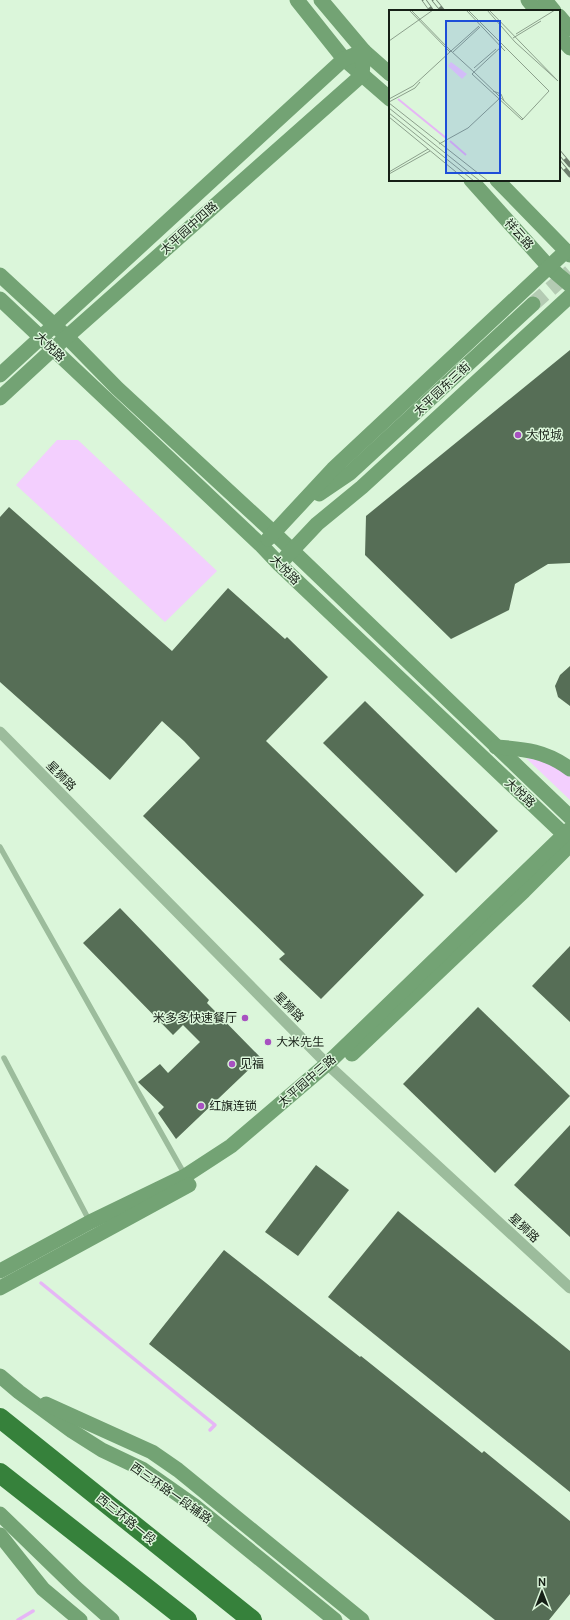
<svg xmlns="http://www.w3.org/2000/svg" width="570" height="1620" font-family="'DM Sans','Noto Sans SC',sans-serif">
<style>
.green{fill:#f3cffe}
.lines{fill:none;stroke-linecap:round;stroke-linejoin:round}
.stream{stroke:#e6b6f6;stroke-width:3.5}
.building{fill:#566e56}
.secondary-tunnel{stroke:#b4cbb3;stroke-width:15;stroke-dasharray:15 8;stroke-linecap:butt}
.lane{stroke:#9cbc9c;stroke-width:5.5}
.street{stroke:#9cbc9c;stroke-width:11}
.secondary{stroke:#73a374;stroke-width:15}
.highway{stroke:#36813b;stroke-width:20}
.rail-casing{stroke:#6e7f6e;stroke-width:4.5}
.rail{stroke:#dbf6da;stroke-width:3;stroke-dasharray:9;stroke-linecap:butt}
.poi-dot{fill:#a751c0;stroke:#dbf6da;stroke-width:1.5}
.labels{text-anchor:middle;stroke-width:3;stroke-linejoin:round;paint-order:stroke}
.street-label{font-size:12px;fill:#161f16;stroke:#dbf6da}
.poi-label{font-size:12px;fill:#161f16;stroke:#dbf6da;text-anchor:start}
.inset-river{fill:none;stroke:#e6b6f6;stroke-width:2}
.inset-road{fill:none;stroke:#8ca08c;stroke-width:1}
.view{fill:#1d4ed8;fill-opacity:0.15;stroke:#1d4ed8;stroke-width:2}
.inset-edge{fill:none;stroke:#161f16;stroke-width:2}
</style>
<rect width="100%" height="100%" fill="#dbf6da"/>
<g class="green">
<path d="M57 440H78L217 571 165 622 16 485Z"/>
<path d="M526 758C543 760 555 766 570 777V800Z"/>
</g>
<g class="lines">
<g class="stream">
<path d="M41 1283 215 1425 210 1430"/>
<path d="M18 1620 33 1611"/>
</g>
</g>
<g class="building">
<path d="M570 350V563L548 564 515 584 509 610 451 639 365 555 366 516Z"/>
<path d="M9 507 172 651 228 588 285 639 287 637 328 677 266 741 424 895 321 999 279 959 285 954 143 816 200 758 184 741 162 721 110 780 0 682V517Z"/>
<path d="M570 666V706L558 697 555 686 560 675Z"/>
<path d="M365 701 498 831 456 873 323 743Z"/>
<path d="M120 908 209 1000 207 1003 261 1058 176 1139 158 1113 164 1107 138 1082 160 1064 168 1073 200 1042 183 1025 173 1035 83 943Z"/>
<path d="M570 946V1022L532 986Z"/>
<path d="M478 1007 570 1096 495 1173 403 1084Z"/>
<path d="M570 1125V1237L514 1185Z"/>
<path d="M316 1165 349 1190 298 1256 265 1232Z"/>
<path d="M398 1211 570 1351V1492L328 1297Z"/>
<path d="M224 1250 360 1357 361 1356 482 1453 484 1451 570 1521V1594L549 1620H495L149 1344Z"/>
</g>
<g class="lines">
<path class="secondary-tunnel" d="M533 304 570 272"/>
<g class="lane">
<path d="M0 847 185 1175"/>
<path d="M4 1058 90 1222"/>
</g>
<path class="street" d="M0 732 327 1064 570 1288"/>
<g class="secondary">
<path d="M297 0 344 59 390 99"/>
<path d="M321 0 364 51 390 74"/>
<path d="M528 0 537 11"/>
<path d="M545 0 554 11"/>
<path d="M559 16 570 29"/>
<path d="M559 36 570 48"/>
<path d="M471 180 549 267 570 285"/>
<path d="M497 180 570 255"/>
<path d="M0 275 67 337 117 388 274 533 570 817"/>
<path d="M0 299 262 546 279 564 570 840"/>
<path d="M0 375 344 59 364 51 362 75 52 350 0 398"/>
<path d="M319 494 350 473 533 304"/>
<path d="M268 539 333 469 566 251"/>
<path d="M285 558 317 524 362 487 570 296"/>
<path d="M496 747C525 749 546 751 570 769"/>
<path d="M352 1054 524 891 570 845"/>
<path d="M0 1271 90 1222 185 1176 231 1146 327 1064 570 829"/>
<path d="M0 1288 189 1185"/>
<path d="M0 1376 19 1392 72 1431 102 1450 142 1469 196 1507 335 1620"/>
<path d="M46 1404 152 1452 178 1470 362 1620"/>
<path d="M0 1514 76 1588 112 1620"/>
<path d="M0 1535 43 1589 80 1620"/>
</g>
<g class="highway">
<path d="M0 1418 252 1620"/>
<path d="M0 1473 187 1620"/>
</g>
<g class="rail-casing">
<g id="rail">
<path d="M424 0 432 11"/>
<path d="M434 0 443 11"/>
<path d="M559 152 570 165"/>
<path d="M559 162 570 175"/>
</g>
</g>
<use href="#rail" class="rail"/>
</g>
<g class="poi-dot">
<circle cx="518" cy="435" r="4"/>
<circle cx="245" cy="1018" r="4"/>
<circle cx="268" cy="1042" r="4"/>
<circle cx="232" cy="1064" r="4"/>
<circle cx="201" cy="1106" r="4"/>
</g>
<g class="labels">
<g class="street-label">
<text transform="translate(189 228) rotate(-42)" y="4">太平园中四路</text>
<text transform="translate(519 234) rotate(48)" y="4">祥云路</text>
<text transform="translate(50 347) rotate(44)" y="4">大悦路</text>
<text transform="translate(442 389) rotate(-43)" y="4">太平园东三街</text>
<text transform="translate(285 570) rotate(45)" y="4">大悦路</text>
<text transform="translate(61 776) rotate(45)" y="4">星狮路</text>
<text transform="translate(520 793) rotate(43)" y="4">大悦路</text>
<text transform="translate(289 1007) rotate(45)" y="4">星狮路</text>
<text transform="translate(307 1081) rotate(-41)" y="4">太平园中三路</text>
<text transform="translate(524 1228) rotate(43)" y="4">星狮路</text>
<text transform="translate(171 1493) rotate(35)" y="4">西三环路一段辅路</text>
<text transform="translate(126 1519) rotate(39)" y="4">西三环路一段</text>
</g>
<g class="poi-label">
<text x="526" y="439">大悦城</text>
<text x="237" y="1022" text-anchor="end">米多多快速餐厅</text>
<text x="276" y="1046">大米先生</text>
<text x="240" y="1068">见福</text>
<text x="209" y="1110">红旗连锁</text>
</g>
</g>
<g transform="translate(389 10)">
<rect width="171" height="171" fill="#dbf6da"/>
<path d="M62 52 78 64 73 69 59 56Z" fill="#f3cffe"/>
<path class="inset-river" d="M9 89 57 128M61 131 77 145"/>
<path class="inset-road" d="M20 0 61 42M22 0 62 41 90 16M77 0 116 41M79 0 160 81 133 110 83 64 113 36M98 0 126 32 169 71 100 0M127 24 166 0M124 28 152 11M0 31 44 0M64 42 91 17M85 58 107 39M85 62 134 109M104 81 112 84 115 91M0 89 24 76 62 41 85 62M0 92 26 78 31 72M0 93 99 171M0 98 91 171M0 103 85 171M0 107 78 171M50 134 79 118 111 88M0 162 39 139M0 164 41 141"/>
<path class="view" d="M57 11H111V163H57Z"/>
<rect width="171" height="171" class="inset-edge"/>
</g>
<g transform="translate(542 1592)" stroke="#dbf6da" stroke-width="3" paint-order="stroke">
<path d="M0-3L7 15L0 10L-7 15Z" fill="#161f16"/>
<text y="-6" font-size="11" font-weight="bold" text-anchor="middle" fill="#161f16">N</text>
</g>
</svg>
